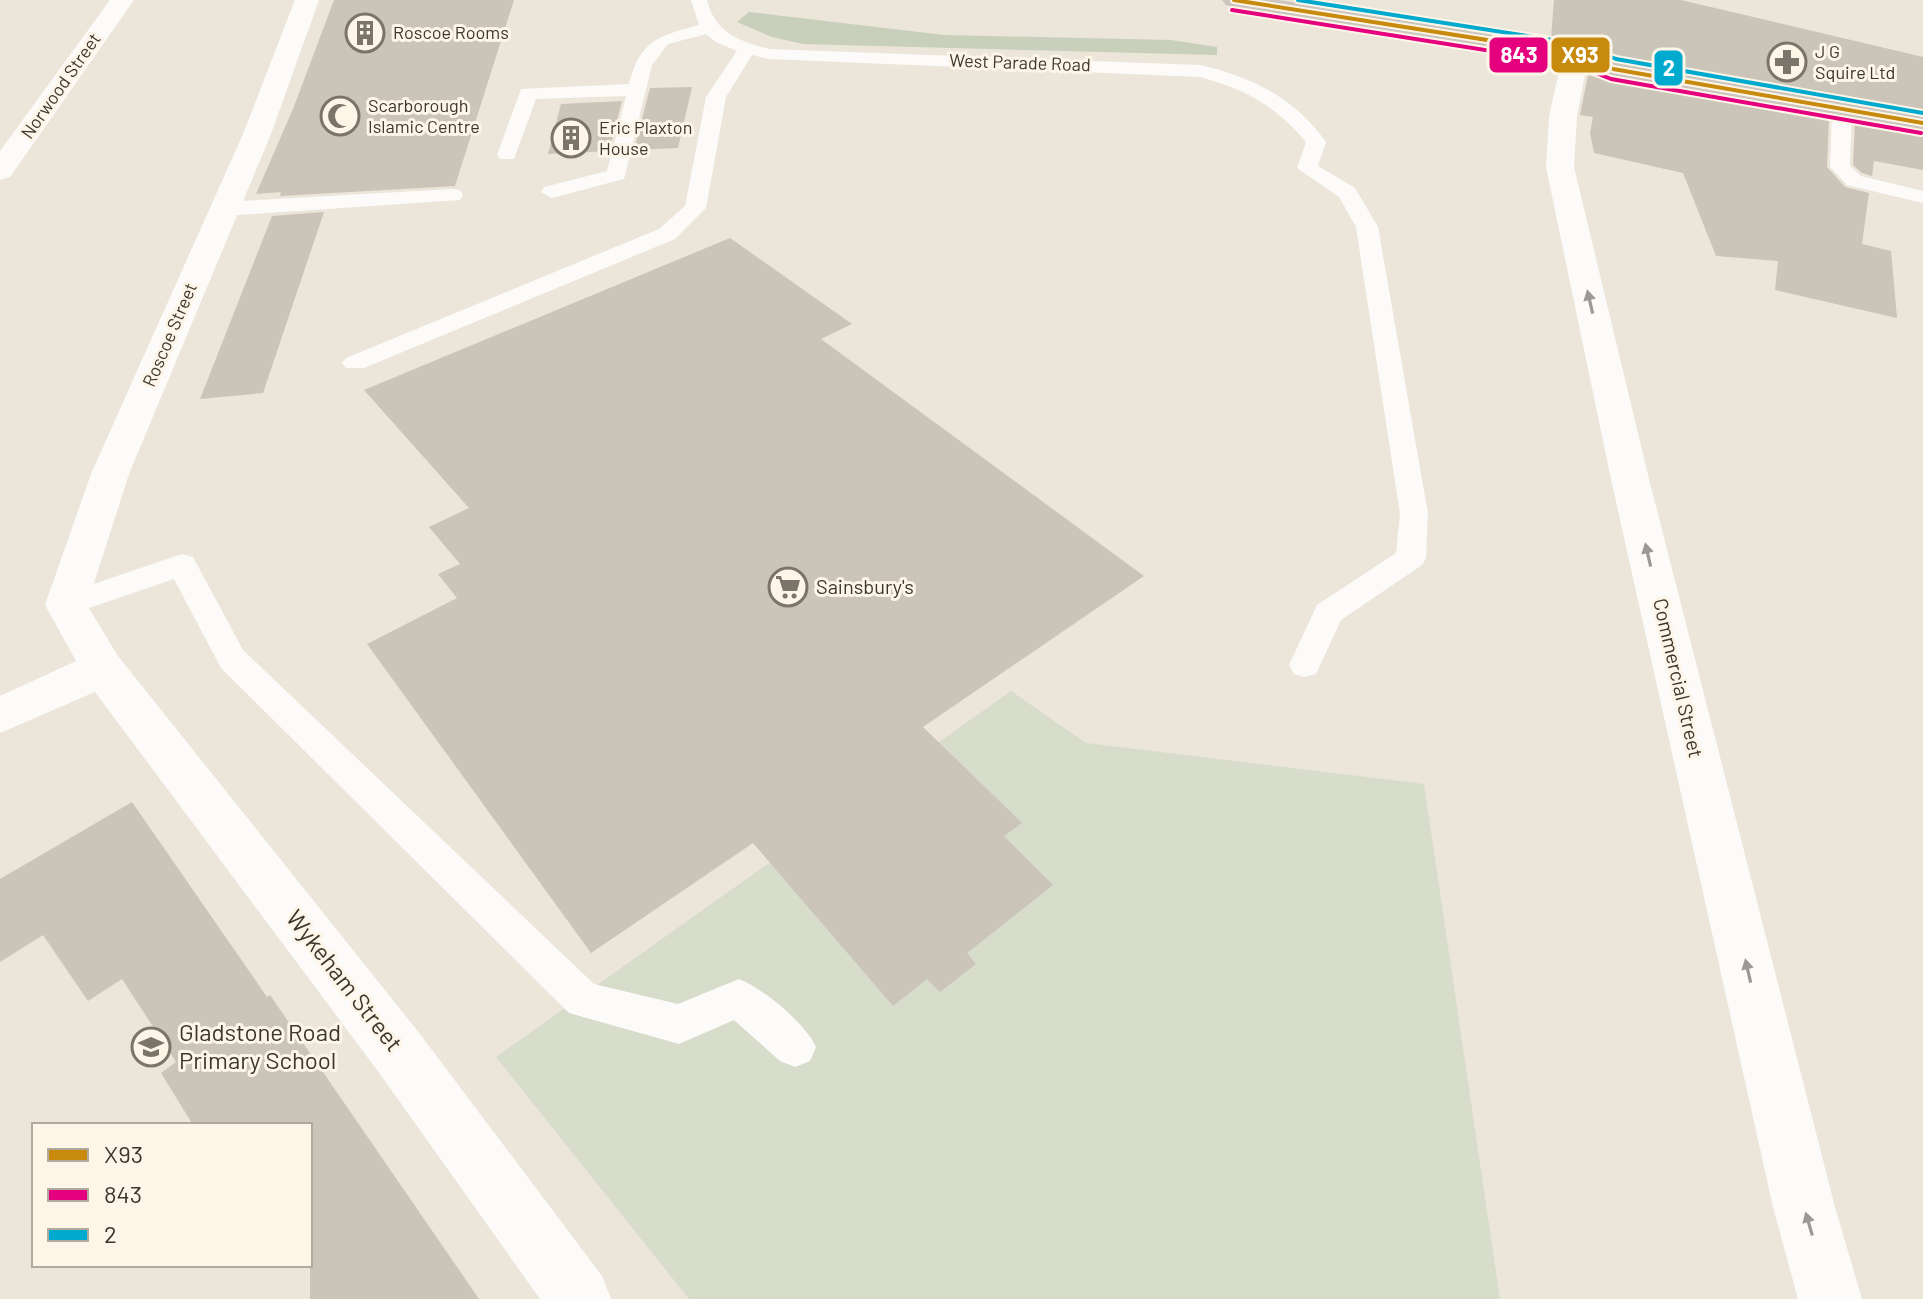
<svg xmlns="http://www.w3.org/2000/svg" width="1923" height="1299" font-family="Barlow,sans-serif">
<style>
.green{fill:#d7dccb}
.forest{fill:#c8cfbb}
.building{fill:#cac4b9}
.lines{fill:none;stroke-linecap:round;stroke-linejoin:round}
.service{fill:#fcfbf9;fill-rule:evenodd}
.minor{fill:#fcfbf9;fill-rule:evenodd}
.trunk{fill:#cbc5bd;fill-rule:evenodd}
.bus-1-casing{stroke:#fdf5e8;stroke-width:8}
.bus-2-casing{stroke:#fdf5e8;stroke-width:8}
.bus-3-casing{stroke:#fdf5e8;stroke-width:8}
.bus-1{stroke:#c88a0c;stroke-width:4}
.bus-2{stroke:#e5007d;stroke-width:4}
.bus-3{stroke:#00a9ce;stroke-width:4}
.oneway{fill:#9c9994}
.labels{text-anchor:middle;stroke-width:6;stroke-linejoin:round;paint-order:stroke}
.far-poi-label{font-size:18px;fill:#3c372e;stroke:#fdf5e8;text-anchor:start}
.far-street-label{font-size:18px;fill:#3c372e;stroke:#fdf5e8}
.poi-label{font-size:20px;fill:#3c372e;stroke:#fdf5e8;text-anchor:start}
.street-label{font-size:20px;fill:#3c372e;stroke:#fdf5e8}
.near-street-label{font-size:24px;fill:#3c372e;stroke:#fdf5e8}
.near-poi-label{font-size:24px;fill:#3c372e;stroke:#fdf5e8;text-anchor:start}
.line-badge{stroke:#fdf5e8;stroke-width:3}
.badge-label{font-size:22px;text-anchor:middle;font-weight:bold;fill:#fff}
</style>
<rect width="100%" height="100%" fill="#ece5d9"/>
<path class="green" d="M1011 691 1086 743 1424 784 1500 1299H689L496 1057Z"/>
<path class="forest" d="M749 12 944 35 1171 40 1217 47V55L803 44 772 37 737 22Z"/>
<g class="building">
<path d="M334 0H514L455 186 280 196 281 192 256 194 293 109Z"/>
<path d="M1554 0H1681L1923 57V112L1621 60 1600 49 1551 39Z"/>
<path d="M1589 70 1612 80 1829 118 1827 167 1845 187 1869 193 1862 244 1891 251 1897 318 1775 290 1778 261 1716 256 1683 173 1594 153 1590 133 1593 117 1580 115Z"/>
<path d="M692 87 678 148 634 150 650 88Z"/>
<path d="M622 101 609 151 548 154 561 104Z"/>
<path d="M1855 122 1923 134V170L1874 161 1872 176 1862 173 1853 165Z"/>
<path d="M324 212 263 393 200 399 272 216Z"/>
<path d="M730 238 852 324 821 339 1144 576 923 727 1022 823 1004 836 1053 885 967 953 976 964 940 992 927 979 893 1006 753 843 591 953 367 644 457 598 438 574 460 564 429 527 469 508 364 390Z"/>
<path d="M132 802 267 997 270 995 479 1299H310V1125H193L161 1073 176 1062 122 979 88 1001 43 935 0 962V879Z"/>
</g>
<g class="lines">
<g class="service">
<path d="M691 0H707C715 33 739 41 769 49L1201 65C1253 78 1294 97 1326 142L1318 166 1355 188 1378 227 1428 514 1426 558 1422 565 1341 620 1316 674 1305 677 1294 674 1289 665 1317 605 1396 553 1400 514 1356 227 1339 197 1297 168 1306 142C1276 106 1245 89 1200 77L769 59 752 55 726 97 706 208 675 239 364 368H346L342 363 346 358 659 229 685 206 706 97 737 51 716 42 706 34 668 44 652 65 624 179 552 198 541 192 544 187 607 171 626 96 536 99 514 159H500L497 155 521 89 629 84C640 40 658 36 699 25Z"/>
<path d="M1842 102 1852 108 1850 166 1861 176 1923 191V203L1847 185 1830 167 1832 108Z"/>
<path d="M452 189 460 190 463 195 460 200 224 216 213 209 224 202Z"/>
<path d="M182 554 193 557 243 650 594 984 678 1004 739 979C764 989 805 1023 816 1047L810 1061 795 1067 780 1061 734 1020 679 1044 569 1013 221 668 174 579 66 616 55 613 51 605 55 597Z"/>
</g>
<g class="minor">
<path d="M110 0H134L10 177 0 180V151Z"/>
<path d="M295 0H319L271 134 129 474 87 605 118 656 420 1034 602 1276 611 1299H540L380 1074 95 692 0 733V696L76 661 45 605 91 474 243 134Z"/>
<path d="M1576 46 1585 49 1589 54 1577 116 1574 167 1649 479 1835 1207 1862 1299H1798L1773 1207 1611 479 1546 167 1549 116 1563 54 1567 49Z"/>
</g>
<path class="trunk" d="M1222 0H1279L1576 46 1599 52 1620 63 1923 115V131L1613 77 1576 62 1234 7 1226 5Z"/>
<g class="bus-1-casing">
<path id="bus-1" d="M1234 0 1576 54 1590 57 1613 69 1923 123"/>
</g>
<g class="bus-2-casing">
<path id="bus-2" d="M1232 10 1574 64 1611 79 1921 133"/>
</g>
<g class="bus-3-casing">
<path id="bus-3" d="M1298 0 1578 44 1616 59 1923 113"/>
</g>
<use href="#bus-1" class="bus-1"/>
<use href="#bus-2" class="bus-2"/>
<use href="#bus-3" class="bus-3"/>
</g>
<defs><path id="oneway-solid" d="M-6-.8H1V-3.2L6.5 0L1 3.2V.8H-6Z" transform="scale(2)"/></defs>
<g class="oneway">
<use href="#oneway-solid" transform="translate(1590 302) rotate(-103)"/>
<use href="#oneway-solid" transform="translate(1648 555) rotate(-103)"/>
<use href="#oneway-solid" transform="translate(1748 971) rotate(-103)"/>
<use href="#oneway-solid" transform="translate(1809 1224) rotate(-106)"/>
</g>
<defs>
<g id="building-ring" transform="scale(2)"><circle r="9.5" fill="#fdf5e8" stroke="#7a746a" stroke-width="1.5"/><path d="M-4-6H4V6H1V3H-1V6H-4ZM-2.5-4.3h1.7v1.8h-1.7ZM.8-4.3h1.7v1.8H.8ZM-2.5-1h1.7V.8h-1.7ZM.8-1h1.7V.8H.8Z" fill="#7a746a"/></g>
<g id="pharmacy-ring" transform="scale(2)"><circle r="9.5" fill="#fdf5e8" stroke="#7a746a" stroke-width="1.5"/><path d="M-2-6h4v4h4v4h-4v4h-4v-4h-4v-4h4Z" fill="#7a746a"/></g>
<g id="mosque-ring" transform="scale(2)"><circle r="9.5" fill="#fdf5e8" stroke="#7a746a" stroke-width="1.5"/><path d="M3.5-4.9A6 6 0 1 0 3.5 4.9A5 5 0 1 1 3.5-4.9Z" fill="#7a746a"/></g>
<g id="supermarket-ring" transform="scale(2)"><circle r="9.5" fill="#fdf5e8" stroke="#7a746a" stroke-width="1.5"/><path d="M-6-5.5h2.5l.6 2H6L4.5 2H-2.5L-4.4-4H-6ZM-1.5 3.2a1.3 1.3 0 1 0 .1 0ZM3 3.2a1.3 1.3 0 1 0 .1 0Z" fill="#7a746a"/></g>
<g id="school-ring" transform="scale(2)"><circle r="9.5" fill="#fdf5e8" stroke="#7a746a" stroke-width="1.5"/><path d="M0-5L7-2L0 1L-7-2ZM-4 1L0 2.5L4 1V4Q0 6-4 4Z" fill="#7a746a"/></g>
</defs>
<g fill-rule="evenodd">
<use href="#building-ring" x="365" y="33"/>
<use href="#pharmacy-ring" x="1787" y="62"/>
<use href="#mosque-ring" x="340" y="116"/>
<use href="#building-ring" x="571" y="138"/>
<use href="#supermarket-ring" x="788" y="587"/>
<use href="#school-ring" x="151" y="1047"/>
</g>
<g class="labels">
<g class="far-poi-label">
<text x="393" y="39">Roscoe Rooms</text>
<text x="1815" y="58">J G<tspan x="1815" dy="21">Squire Ltd</tspan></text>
<text x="368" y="112">Scarborough<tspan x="368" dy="21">Islamic Centre</tspan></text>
<text x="599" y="134">Eric Plaxton<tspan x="599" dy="21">House</tspan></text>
</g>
<g class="far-street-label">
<text transform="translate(1020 63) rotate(2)" y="6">West Parade Road</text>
<text transform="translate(61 86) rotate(-55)" y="6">Norwood Street</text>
<text transform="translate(170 335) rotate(-67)" y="6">Roscoe Street</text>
</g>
<g class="poi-label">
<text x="816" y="594">Sainsbury's</text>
</g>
<g class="street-label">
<text transform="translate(1678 678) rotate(77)" y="7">Commercial Street</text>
</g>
<g class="near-street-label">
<text transform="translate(344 981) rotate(52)" y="8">Wykeham Street</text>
</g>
<g class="near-poi-label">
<text x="179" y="1041">Gladstone Road<tspan x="179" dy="28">Primary School</tspan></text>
</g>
</g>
<g class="line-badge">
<rect x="1550" y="36" width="61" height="38" rx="8" fill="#c88a0c"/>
<rect x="1488" y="36" width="61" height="38" rx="8" fill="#e5007d"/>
<rect x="1653" y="49" width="31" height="38" rx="8" fill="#00a9ce"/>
</g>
<g class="badge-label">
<text x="1580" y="63">X93</text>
<text x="1519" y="63">843</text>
<text x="1669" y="76">2</text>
</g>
<rect x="32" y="1123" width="280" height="144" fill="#fdf5e8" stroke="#b0a99e" stroke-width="2"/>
<rect x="48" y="1149" width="40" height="12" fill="#c88a0c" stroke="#b0a99e" stroke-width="2"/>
<text x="104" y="1163" font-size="24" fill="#3c372e">X93</text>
<rect x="48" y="1189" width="40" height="12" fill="#e5007d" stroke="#b0a99e" stroke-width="2"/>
<text x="104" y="1203" font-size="24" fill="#3c372e">843</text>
<rect x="48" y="1229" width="40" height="12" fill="#00a9ce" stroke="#b0a99e" stroke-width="2"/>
<text x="104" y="1243" font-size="24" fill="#3c372e">2</text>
</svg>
